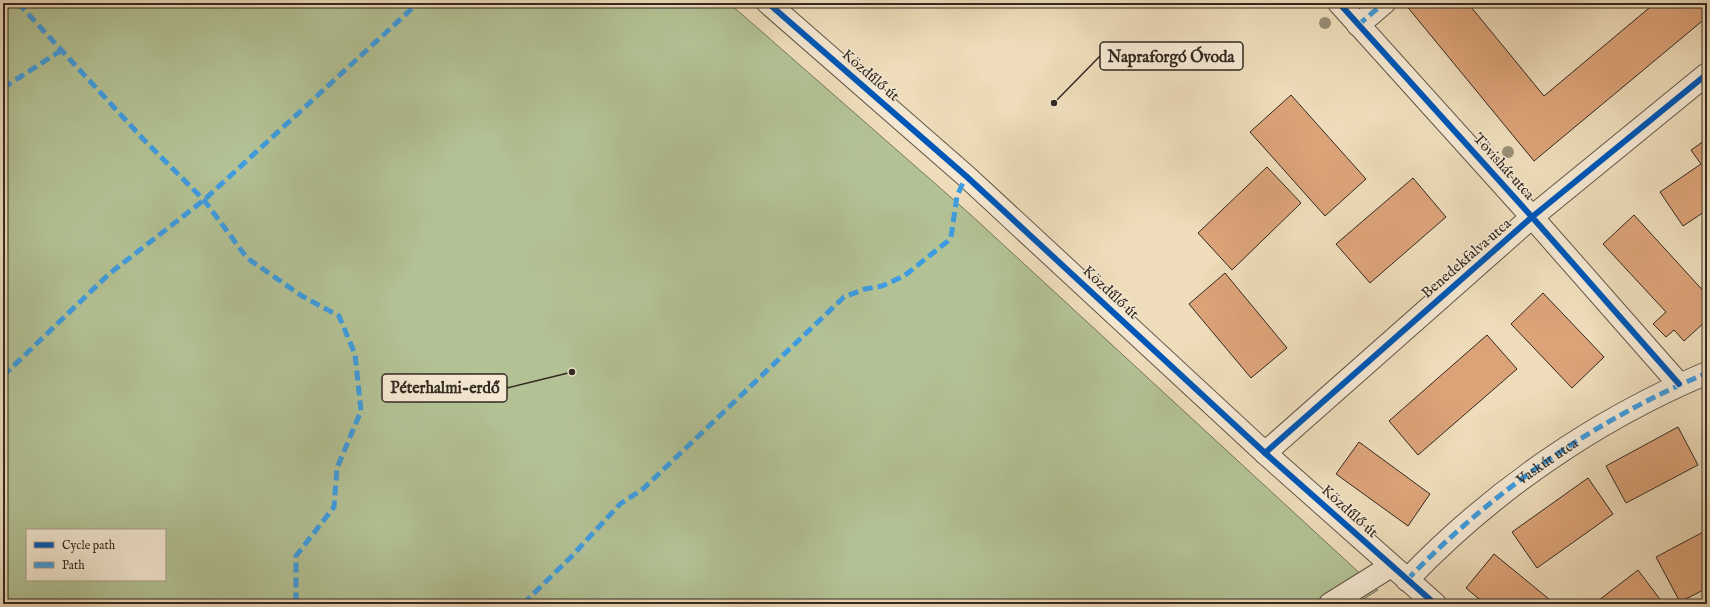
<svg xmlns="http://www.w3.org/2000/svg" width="1710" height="607" font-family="'IM FELL English',serif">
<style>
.green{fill:#b3c295;stroke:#73765b;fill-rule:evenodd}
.building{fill:#dca379;stroke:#332921}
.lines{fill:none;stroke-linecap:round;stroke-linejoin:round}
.minor-casing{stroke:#625647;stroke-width:24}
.minor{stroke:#f4e8d2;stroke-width:22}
.quiet{stroke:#3e9ce0;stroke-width:5;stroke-dasharray:10 5;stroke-linecap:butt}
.cycleway-casing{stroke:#f4e8d2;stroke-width:8}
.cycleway{stroke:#0057b8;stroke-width:6}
.tree{fill:#998e76}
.labels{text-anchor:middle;stroke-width:3;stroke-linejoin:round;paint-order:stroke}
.street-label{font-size:15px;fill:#332921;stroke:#f4e8d2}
.leader{fill:none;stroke:#332921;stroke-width:1.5}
.callout-dot{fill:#332921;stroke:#f4e8d2;stroke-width:1.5}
.callout{fill:#f4e8d2;stroke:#332921;stroke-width:1.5}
.callout-label{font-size:16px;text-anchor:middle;font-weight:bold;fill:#332921}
</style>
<rect width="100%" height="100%" fill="#eedcba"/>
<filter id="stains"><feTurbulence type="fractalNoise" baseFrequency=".005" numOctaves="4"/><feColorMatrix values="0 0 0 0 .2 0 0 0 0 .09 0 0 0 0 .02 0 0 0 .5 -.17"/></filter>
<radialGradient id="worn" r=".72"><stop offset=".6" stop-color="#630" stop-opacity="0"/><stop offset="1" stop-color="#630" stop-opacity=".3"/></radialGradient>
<path class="green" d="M3 3H729L971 215 1378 590 1356 604H3ZM27 530H165V580H27Z"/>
<g class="building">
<path d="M1406 3H1475L1471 7 1544 96 1655 3H1707V17L1534 161 1405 4Z"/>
<path d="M1291 95 1366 179 1325 216 1250 132Z"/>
<path d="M1707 139V210L1683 226 1660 192 1701 164 1691 150Z"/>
<path d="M1267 167 1301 203 1232 270 1198 233Z"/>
<path d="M1413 178 1446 217 1370 283 1336 244Z"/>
<path d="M1634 215 1707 295V320L1684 341 1674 330 1666 337 1653 324 1666 312 1603 244Z"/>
<path d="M1225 273 1287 348 1251 378 1189 304Z"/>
<path d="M1543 293 1604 357 1572 388 1511 324Z"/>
<path d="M1487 335 1517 369 1418 455 1389 421Z"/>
<path d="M1678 427 1698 465 1626 503 1606 466Z"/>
<path d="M1359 442 1430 494 1408 526 1336 474Z"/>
<path d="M1588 478 1613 514 1537 568 1512 532Z"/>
<path d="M1707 530V588L1680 602 1656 557Z"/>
<path d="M1494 554 1555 604H1485L1466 588Z"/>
<path d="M1638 570 1662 602 1660 604H1594Z"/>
</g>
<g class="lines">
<g class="minor-casing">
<g id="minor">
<path d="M768 3 966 176 1265 453 1435 604"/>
<path d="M1339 3 1532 217 1679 384"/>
<path d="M1358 25 1384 3"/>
<path d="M1265 453 1532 217 1707 74"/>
<path id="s1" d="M1407 580C1491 492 1595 420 1707 373"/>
<path d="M1330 604 1391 566"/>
</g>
</g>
<use href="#minor" class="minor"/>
<g class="quiet">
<path d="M18 3 145 141 204 200 247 258 302 296 339 316 355 354 361 411 337 468 334 507 296 556V604"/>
<path d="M1358 25 1384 3"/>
<path d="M3 88 62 50"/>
<path d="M3 376 109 274 204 200 418 3"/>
<path d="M1407 580C1491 492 1595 420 1707 373"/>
<path d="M523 604 571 557 620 504 643 489 844 297 865 289 882 286 904 276 948 241 951 237 957 196 966 176"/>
</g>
<g class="cycleway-casing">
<g id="cycleway">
<path d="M768 3 966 176 1265 453 1435 604"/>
<path d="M1339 3 1532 217 1679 384"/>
<path d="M1265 453 1532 217 1707 74"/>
</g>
</g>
<use href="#cycleway" class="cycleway"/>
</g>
<g class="tree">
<circle cx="1325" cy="23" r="6"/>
<circle cx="1508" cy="152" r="6"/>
</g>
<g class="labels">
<g class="street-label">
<text transform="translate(871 75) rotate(41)" y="5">Közdűlő út</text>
<text transform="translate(1504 166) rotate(48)" y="5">Tövishát utca</text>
<text transform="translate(1466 258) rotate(-41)" y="5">Benedekfalva utca</text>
<text transform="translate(1111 292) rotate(43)" y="5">Közdűlő út</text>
<text dy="5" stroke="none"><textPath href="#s1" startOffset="184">Vaskút utca</textPath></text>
<text transform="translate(1350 511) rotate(42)" y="5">Közdűlő út</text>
</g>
</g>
<path class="leader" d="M1054 103L1100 56M572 372L507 388"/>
<g class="callout-dot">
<circle cx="1054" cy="103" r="4"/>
<circle cx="572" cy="372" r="4"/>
</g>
<g class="callout">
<rect x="1100" y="42" width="143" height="28" rx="4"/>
<rect x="382" y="374" width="125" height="28" rx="4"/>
</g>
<g class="callout-label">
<text x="1171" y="62">Napraforgó Óvoda</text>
<text x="445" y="393">Péterhalmi-erdő</text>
</g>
<rect width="1710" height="607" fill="none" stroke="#eedcba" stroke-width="16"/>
<rect x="4" y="4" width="1702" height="599" fill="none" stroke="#332921" stroke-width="2"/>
<rect x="8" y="8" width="1694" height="591" fill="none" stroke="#332921"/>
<rect x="26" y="529" width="140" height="52" fill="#f4e8d2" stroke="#a79c8b"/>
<rect x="34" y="542" width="20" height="6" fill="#0057b8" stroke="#a79c8b"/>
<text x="62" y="549" font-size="12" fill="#332921">Cycle path</text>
<rect x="34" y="562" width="20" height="6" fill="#3e9ce0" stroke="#a79c8b"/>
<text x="62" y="569" font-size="12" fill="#332921">Path</text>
<rect width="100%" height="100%" filter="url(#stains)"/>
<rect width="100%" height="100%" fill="url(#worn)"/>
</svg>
